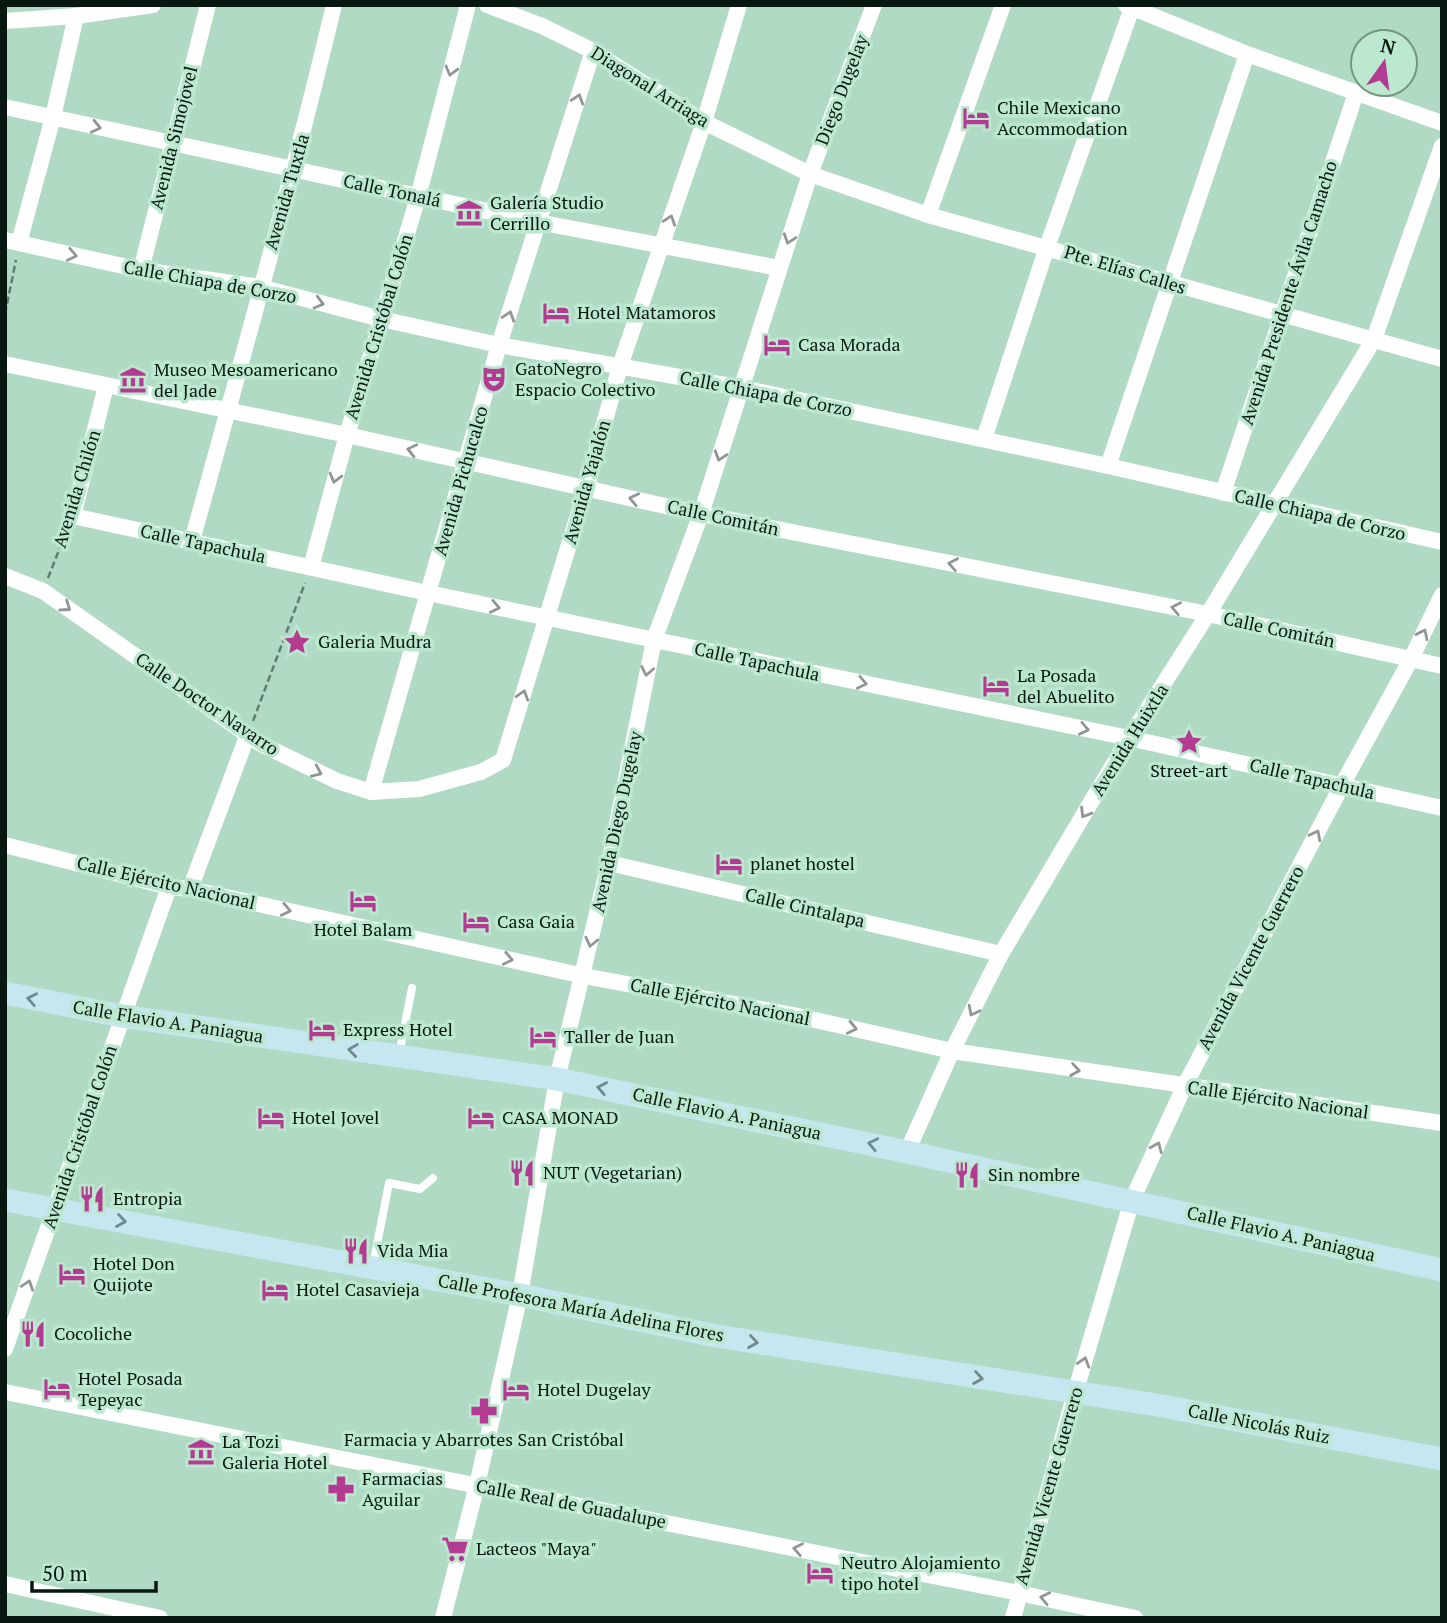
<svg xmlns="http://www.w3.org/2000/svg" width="1447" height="1623" font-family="'PT Serif',serif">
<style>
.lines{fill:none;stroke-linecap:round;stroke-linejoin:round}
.path{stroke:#607e6e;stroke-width:2.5;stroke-dasharray:7 3.5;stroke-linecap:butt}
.lane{stroke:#fff;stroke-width:8}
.street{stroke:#fff;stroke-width:16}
.secondary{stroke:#c6e6f0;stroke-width:23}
.oneway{stroke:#909793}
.oneway2{stroke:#70898b}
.labels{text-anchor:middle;stroke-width:7;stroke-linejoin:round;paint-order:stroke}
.street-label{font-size:18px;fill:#081810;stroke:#bde8d0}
.poi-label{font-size:18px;fill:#081810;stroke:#bde8d0;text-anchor:start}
</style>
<rect width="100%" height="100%" fill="#b0dac3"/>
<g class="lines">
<g class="path">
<path d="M5 314 16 260"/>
<path d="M48 578 66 532"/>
<path d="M253 721 305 583"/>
</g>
<g class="lane">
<path d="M399 1054 412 988"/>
<path d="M373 1265 389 1183 420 1189 433 1178"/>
</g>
<g class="street">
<path d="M487 5 542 26 593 51 704 122 810 174 928 215 1442 359"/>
<path d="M1126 5 1247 54 1442 123"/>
<path d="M5 21 76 16 153 5"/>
<path d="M5 107 538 222 779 268"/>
<path d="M928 215 1003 5"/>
<path d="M5 240 141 270 260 287 381 319 499 345 742 388 1108 466 1442 542"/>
<path d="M19 243 53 117 76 16"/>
<path d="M141 270 208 5"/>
<path d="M5 364 347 435 701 514 1208 614 1442 666"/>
<path d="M106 386 73 516 428 593 1129 738 1442 808"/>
<path d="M984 439 1047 247 1133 5"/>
<path d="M1108 466 1247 54"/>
<path d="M1223 493 1356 93"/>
<path d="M192 541C241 363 291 185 334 5"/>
<path d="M311 567 347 435 418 197 468 5"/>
<path d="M5 576 43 591 259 743 337 781 371 792 419 789 481 772 503 760 586 489 620 366 704 122 739 5"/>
<path d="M371 792 499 345 593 51"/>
<path d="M5 845 169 887 190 889 584 976 793 1015 952 1051 1442 1123"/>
<path d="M609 863 1001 954"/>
<path d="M190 889 248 734"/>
<path d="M907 1152 952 1051 1001 954 1129 738 1208 614 1374 339 1442 146"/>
<path d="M5 1349 169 887"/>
<path d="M5 1392 1019 1593 1135 1618"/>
<path d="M5 1584 160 1618"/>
<path d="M443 1618 477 1485 520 1295 557 1079 609 863 654 640 701 514 810 174 874 5"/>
<path d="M1013 1618 1075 1393 1132 1200 1184 1087 1342 785 1411 659 1442 595"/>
</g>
<g class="secondary">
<path d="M5 993 122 1016 557 1079 907 1152 1442 1270"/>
<path d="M5 1200 520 1295 716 1336 1157 1405 1442 1459"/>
</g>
</g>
<defs><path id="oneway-chevron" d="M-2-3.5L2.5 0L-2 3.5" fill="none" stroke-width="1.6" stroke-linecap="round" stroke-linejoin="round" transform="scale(1.75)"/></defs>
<g class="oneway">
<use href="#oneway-chevron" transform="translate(451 71) rotate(105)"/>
<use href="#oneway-chevron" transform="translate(578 99) rotate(-72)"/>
<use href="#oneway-chevron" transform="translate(96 127) rotate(13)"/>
<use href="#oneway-chevron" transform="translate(670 220) rotate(-71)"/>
<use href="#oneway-chevron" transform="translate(789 239) rotate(108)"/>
<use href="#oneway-chevron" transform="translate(72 255) rotate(12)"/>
<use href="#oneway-chevron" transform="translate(319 303) rotate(15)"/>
<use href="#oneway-chevron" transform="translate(509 316) rotate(-72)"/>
<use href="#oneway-chevron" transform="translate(412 450) rotate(-167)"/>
<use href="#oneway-chevron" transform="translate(720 456) rotate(108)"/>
<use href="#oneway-chevron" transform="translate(335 478) rotate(105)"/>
<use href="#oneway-chevron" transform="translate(634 499) rotate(-168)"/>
<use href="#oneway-chevron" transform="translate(953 564) rotate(-169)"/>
<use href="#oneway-chevron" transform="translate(66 607) rotate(35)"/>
<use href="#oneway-chevron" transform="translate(495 607) rotate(12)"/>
<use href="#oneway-chevron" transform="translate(1176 608) rotate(-169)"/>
<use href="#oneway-chevron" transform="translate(1423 634) rotate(-64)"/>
<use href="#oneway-chevron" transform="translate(647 671) rotate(101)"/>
<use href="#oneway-chevron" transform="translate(862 683) rotate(12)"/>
<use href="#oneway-chevron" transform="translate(523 695) rotate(-73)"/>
<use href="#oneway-chevron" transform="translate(1084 729) rotate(12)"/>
<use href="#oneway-chevron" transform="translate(317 772) rotate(24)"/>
<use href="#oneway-chevron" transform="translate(1085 813) rotate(121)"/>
<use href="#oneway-chevron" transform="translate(1316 835) rotate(-63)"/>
<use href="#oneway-chevron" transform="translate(286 910) rotate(12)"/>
<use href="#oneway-chevron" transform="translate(591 942) rotate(103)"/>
<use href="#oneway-chevron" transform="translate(508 959) rotate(12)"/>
<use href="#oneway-chevron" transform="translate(973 1011) rotate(117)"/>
<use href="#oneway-chevron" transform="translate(852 1028) rotate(13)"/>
<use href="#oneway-chevron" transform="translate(1075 1070) rotate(9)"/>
<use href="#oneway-chevron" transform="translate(1157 1147) rotate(-66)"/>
<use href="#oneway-chevron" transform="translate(28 1285) rotate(-71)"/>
<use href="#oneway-chevron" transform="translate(1084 1362) rotate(-73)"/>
<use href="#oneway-chevron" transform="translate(798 1549) rotate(-169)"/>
<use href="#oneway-chevron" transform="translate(1045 1598) rotate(-168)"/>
</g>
<g class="oneway2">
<use href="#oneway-chevron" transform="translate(32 999) rotate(-169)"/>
<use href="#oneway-chevron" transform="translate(353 1050) rotate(-172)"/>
<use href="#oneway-chevron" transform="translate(602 1088) rotate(-169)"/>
<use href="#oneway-chevron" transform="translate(873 1144) rotate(-168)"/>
<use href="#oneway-chevron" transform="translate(121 1221) rotate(10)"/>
<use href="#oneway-chevron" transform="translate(753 1342) rotate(9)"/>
<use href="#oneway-chevron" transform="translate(978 1378) rotate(9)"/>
</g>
<defs>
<g id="hotel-bare" transform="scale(2.1)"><path d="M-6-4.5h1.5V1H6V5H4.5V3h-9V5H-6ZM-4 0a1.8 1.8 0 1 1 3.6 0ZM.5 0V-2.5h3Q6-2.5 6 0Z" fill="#b33c92" stroke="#bde8d0" stroke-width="2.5" paint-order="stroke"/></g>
<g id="museum-bare" transform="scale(2.1)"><path d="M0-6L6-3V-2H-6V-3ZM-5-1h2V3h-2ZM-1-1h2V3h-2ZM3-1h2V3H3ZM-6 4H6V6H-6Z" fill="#b33c92" stroke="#bde8d0" stroke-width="2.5" paint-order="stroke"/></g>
<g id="theatre-bare" transform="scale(2.1)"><path d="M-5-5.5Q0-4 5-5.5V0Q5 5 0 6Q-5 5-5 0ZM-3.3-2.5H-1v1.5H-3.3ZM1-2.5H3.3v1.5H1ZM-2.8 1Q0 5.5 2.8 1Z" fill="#b33c92" stroke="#bde8d0" stroke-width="2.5" paint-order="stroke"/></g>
<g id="sight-bare" transform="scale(2.1)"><path d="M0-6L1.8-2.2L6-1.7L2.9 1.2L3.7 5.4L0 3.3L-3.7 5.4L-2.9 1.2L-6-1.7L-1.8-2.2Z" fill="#b33c92" stroke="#bde8d0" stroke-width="2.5" paint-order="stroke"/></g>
<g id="restaurant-bare" transform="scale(2.1)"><path d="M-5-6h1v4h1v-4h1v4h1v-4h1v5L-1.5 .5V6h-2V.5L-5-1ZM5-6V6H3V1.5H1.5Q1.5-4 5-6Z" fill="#b33c92" stroke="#bde8d0" stroke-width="2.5" paint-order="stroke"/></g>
<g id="pharmacy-bare" transform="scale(2.1)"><path d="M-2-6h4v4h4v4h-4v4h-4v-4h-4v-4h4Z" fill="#b33c92" stroke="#bde8d0" stroke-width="2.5" paint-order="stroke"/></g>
<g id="supermarket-bare" transform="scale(2.1)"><path d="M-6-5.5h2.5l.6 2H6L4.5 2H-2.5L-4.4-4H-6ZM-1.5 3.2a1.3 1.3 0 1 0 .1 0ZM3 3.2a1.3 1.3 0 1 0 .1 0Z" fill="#b33c92" stroke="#bde8d0" stroke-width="2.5" paint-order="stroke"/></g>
</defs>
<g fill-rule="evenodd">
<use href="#hotel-bare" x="976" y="118"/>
<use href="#museum-bare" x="469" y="213"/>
<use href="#hotel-bare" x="556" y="313"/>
<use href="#hotel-bare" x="777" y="345"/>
<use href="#theatre-bare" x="494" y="379"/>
<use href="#museum-bare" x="133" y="380"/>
<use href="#sight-bare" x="297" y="642"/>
<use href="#hotel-bare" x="996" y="686"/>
<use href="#sight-bare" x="1189" y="742"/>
<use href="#hotel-bare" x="729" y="864"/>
<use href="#hotel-bare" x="363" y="901"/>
<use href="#hotel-bare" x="476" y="922"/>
<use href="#hotel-bare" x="322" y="1030"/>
<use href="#hotel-bare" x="543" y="1037"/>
<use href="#hotel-bare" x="271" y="1118"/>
<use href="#hotel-bare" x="481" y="1118"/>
<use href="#restaurant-bare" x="522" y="1173"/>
<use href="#restaurant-bare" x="967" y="1175"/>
<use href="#restaurant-bare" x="92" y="1199"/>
<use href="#restaurant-bare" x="356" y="1251"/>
<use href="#hotel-bare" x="72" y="1274"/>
<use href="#hotel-bare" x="275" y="1290"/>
<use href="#restaurant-bare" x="33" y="1334"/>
<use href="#hotel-bare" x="57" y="1389"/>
<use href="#hotel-bare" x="516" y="1390"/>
<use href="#pharmacy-bare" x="484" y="1411"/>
<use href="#museum-bare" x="201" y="1452"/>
<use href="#pharmacy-bare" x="341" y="1489"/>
<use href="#supermarket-bare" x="455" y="1549"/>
<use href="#hotel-bare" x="820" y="1573"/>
</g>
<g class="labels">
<g class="street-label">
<text transform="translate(650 87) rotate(32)" y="6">Diagonal Arriaga</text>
<text transform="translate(842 90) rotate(-69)" y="6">Diego Dugelay</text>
<text transform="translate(174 138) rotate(-76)" y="6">Avenida Simojovel</text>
<text transform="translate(392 191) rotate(12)" y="6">Calle Tonalá</text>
<text transform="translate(287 192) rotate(-74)" y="6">Avenida Tuxtla</text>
<text transform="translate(1125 270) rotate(17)" y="6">Pte. Elías Calles</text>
<text transform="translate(210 282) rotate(10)" y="6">Calle Chiapa de Corzo</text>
<text transform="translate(1289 293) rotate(-72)" y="6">Avenida Presidente Ávila Camacho</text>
<text transform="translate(379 327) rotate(-73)" y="6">Avenida Cristóbal Colón</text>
<text transform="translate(766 394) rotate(11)" y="6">Calle Chiapa de Corzo</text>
<text transform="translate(461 481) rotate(-74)" y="6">Avenida Pichucalco</text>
<text transform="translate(587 482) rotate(-74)" y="6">Avenida Yajalón</text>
<text transform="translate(77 489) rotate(-73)" y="6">Avenida Chilón</text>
<text transform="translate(1320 515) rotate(13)" y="6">Calle Chiapa de Corzo</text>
<text transform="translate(723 518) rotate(12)" y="6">Calle Comitán</text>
<text transform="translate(203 544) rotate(12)" y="6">Calle Tapachula</text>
<text transform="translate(1279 630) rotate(12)" y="6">Calle Comitán</text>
<text transform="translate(757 662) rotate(12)" y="6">Calle Tapachula</text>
<text transform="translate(207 704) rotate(34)" y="6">Calle Doctor Navarro</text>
<text transform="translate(1130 740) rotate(-58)" y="6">Avenida Huixtla</text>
<text transform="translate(1312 779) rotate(13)" y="6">Calle Tapachula</text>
<text transform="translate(617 822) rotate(-78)" y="6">Avenida Diego Dugelay</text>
<text transform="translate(166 883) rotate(13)" y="6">Calle Ejército Nacional</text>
<text transform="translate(805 908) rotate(13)" y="6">Calle Cintalapa</text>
<text transform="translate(1251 958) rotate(-62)" y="6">Avenida Vicente Guerrero</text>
<text transform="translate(720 1002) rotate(11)" y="6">Calle Ejército Nacional</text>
<text transform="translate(168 1022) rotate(9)" y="6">Calle Flavio A. Paniagua</text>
<text transform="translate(1278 1100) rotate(8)" y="6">Calle Ejército Nacional</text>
<text transform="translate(727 1114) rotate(12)" y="6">Calle Flavio A. Paniagua</text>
<text transform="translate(80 1137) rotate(-71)" y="6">Avenida Cristóbal Colón</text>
<text transform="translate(1281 1234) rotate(13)" y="6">Calle Flavio A. Paniagua</text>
<text transform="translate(581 1308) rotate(11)" y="6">Calle Profesora María Adelina Flores</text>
<text transform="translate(1259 1424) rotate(11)" y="6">Calle Nicolás Ruiz</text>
<text transform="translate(1049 1486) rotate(-74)" y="6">Avenida Vicente Guerrero</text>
<text transform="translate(571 1504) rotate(11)" y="6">Calle Real de Guadalupe</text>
</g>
<g class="poi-label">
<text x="997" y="114">Chile Mexicano<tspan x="997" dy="21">Accommodation</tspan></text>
<text x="490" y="209">Galería Studio<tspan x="490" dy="21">Cerrillo</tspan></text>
<text x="577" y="319">Hotel Matamoros</text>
<text x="798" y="351">Casa Morada</text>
<text x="515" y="375">GatoNegro<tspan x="515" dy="21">Espacio Colectivo</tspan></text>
<text x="154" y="376">Museo Mesoamericano<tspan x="154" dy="21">del Jade</tspan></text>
<text x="318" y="648">Galeria Mudra</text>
<text x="1017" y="682">La Posada<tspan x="1017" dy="21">del Abuelito</tspan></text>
<text x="1189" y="777" text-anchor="middle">Street-art</text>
<text x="750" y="870">planet hostel</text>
<text x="497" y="928">Casa Gaia</text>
<text x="363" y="936" text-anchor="middle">Hotel Balam</text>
<text x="343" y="1036">Express Hotel</text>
<text x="564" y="1043">Taller de Juan</text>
<text x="292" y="1124">Hotel Jovel</text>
<text x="502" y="1124">CASA MONAD</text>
<text x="543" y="1179">NUT (Vegetarian)</text>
<text x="988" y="1181">Sin nombre</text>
<text x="113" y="1205">Entropia</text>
<text x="377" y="1257">Vida Mia</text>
<text x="93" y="1270">Hotel Don<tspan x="93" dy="21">Quijote</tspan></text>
<text x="296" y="1296">Hotel Casavieja</text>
<text x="54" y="1340">Cocoliche</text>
<text x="78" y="1385">Hotel Posada<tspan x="78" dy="21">Tepeyac</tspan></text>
<text x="537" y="1396">Hotel Dugelay</text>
<text x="484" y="1446" text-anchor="middle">Farmacia y Abarrotes San Cristóbal</text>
<text x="222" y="1448">La Tozi<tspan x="222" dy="21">Galeria Hotel</tspan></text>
<text x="362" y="1485">Farmacias<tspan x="362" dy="21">Aguilar</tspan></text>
<text x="476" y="1555">Lacteos "Maya"</text>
<text x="841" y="1569">Neutro Alojamiento<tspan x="841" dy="21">tipo hotel</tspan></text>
</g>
</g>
<rect width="1447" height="1623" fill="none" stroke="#081810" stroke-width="14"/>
<g transform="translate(1384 63) rotate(14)"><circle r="33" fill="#bde8d0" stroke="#759583" stroke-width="2"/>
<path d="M0-5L12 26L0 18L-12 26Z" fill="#b33c92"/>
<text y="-10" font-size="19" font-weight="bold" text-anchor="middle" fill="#081810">N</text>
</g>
<path d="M32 1581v10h124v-10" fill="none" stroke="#081810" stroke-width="3.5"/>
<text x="42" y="1581" font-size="21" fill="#081810" stroke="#bde8d0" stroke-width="5" paint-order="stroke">50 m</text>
</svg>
